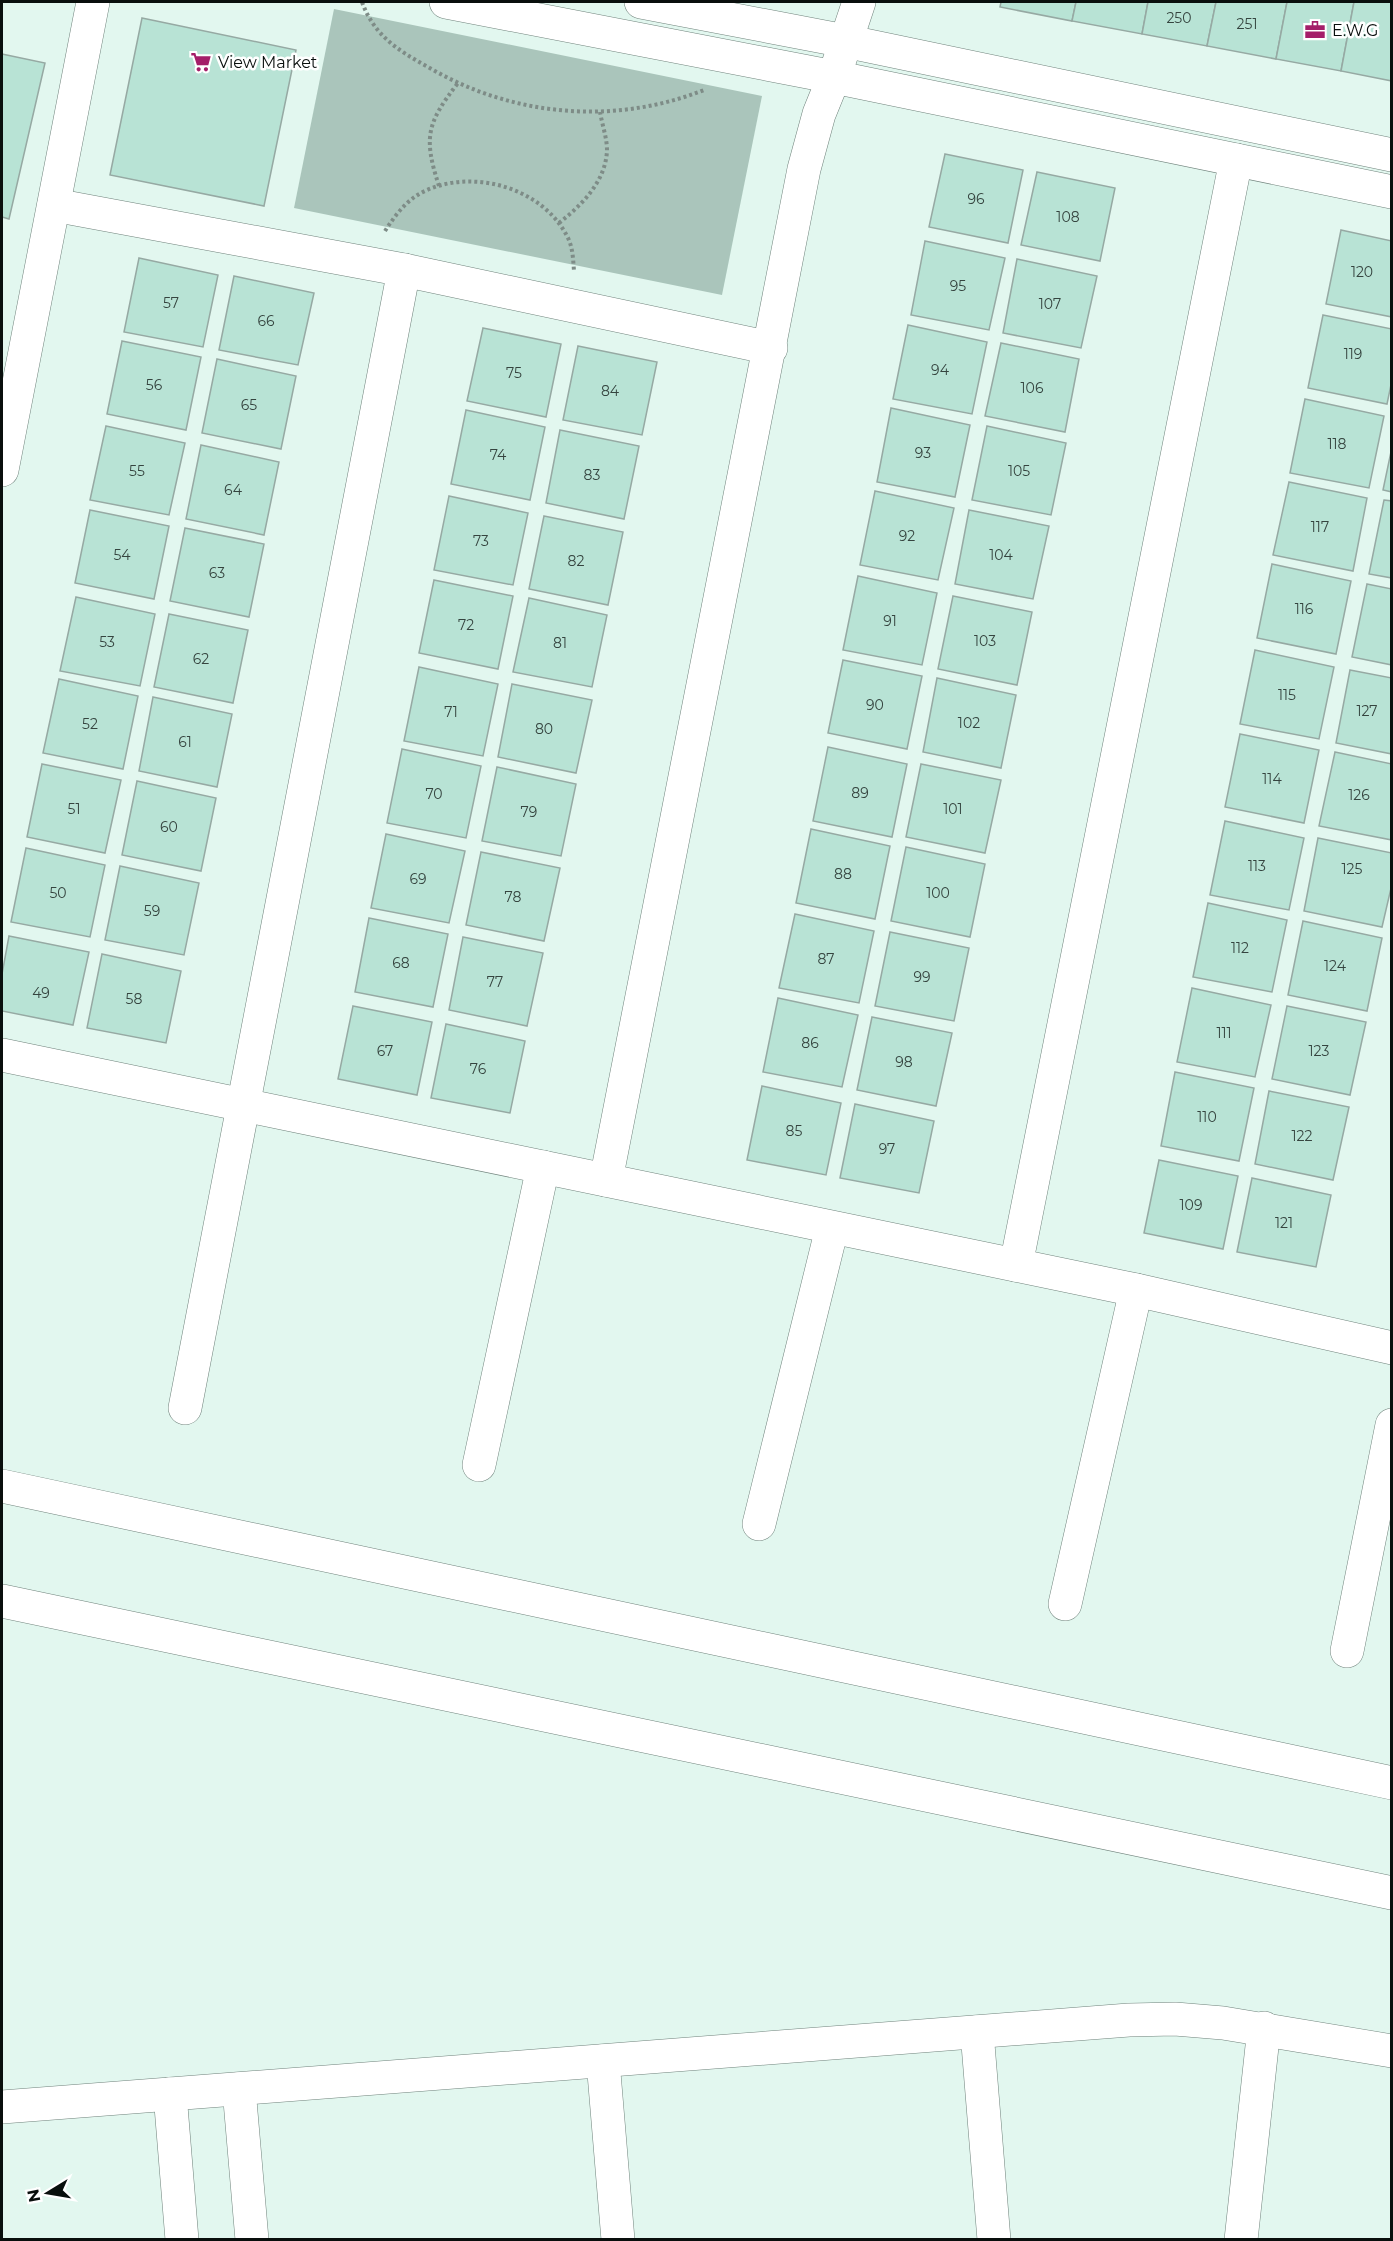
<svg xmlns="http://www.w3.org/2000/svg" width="1393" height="2241" font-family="Montserrat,sans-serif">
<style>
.green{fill:#aac5bb}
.building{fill:#b8e3d5;stroke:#96a9a3;stroke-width:1.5}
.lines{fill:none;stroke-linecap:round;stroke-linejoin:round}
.minor-casing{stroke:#70837c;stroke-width:34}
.tertiary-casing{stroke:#70837c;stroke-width:34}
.path{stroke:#7e8c87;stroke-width:4;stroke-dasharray:3 3;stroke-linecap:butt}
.minor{stroke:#fff;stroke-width:33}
.tertiary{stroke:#fff;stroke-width:33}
.labels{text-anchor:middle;stroke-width:5;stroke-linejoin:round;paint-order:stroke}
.number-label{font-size:14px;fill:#35443f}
.poi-label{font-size:16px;fill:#090f0d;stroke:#fff;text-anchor:start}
</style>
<rect width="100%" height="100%" fill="#e2f7ef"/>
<path class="green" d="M334 9 762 96 722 295 294 208Z"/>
<g class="building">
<path d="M1001 2H1076L1072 21 1000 7Z"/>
<path d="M1076 2H1148L1142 34 1072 21Z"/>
<path d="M1148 2H1216L1207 46 1142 34Z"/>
<path d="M1216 2H1287L1276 59 1207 46Z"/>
<path d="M1287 2H1354L1341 71 1276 59Z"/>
<path d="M1354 2H1392V81L1341 71Z"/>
<path d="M142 18 296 50 264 206 110 175Z"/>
<path d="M2 54 45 63 9 219 2 217Z"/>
<path d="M945 154 1023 170 1008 243 929 227Z"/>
<path d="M1037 172 1115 188 1100 261 1021 245Z"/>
<path d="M1341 230 1392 241V317L1326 304Z"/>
<path d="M925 241 1005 258 989 330 911 315Z"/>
<path d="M139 258 218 275 203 347 124 332Z"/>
<path d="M1017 259 1097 276 1081 348 1003 333Z"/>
<path d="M234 276 314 293 298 365 219 350Z"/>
<path d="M1323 315 1392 329V380L1387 404 1308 388Z"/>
<path d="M908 325 987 342 972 414 893 399Z"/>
<path d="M483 328 561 344 546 417 467 401Z"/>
<path d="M122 341 201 357 186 430 107 414Z"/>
<path d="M1001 343 1079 359 1065 432 985 416Z"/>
<path d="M578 346 657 362 642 435 563 420Z"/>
<path d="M217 359 296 376 281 449 202 433Z"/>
<path d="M1305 399 1384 416 1369 488 1290 473Z"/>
<path d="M891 408 970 425 955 497 877 482Z"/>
<path d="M466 410 545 427 530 500 451 484Z"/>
<path d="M106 426 185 443 169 515 90 500Z"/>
<path d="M987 426 1066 443 1051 515 972 500Z"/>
<path d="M560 430 639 446 624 519 546 503Z"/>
<path d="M201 445 279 462 264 535 186 519Z"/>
<path d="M1392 447V492L1383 490Z"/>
<path d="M1289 482 1367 498 1353 571 1273 555Z"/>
<path d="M875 491 954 508 938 580 860 565Z"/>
<path d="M449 496 528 513 513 585 434 570Z"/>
<path d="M1384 500 1392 501V578L1369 574Z"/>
<path d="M90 510 169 526 154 599 75 583Z"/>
<path d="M969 510 1049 526 1033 599 955 584Z"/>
<path d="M544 516 623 532 608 605 529 589Z"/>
<path d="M185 528 264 544 249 617 170 601Z"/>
<path d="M1272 564 1351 581 1336 654 1257 638Z"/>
<path d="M858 576 937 593 922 665 843 650Z"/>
<path d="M434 580 513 596 498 669 419 653Z"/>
<path d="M1367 584 1392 589V665L1352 657Z"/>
<path d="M953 596 1032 612 1017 685 938 669Z"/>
<path d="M76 597 155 614 140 686 60 671Z"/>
<path d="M529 598 607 615 592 687 513 672Z"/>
<path d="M169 614 248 630 233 703 154 687Z"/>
<path d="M1255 650 1334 667 1319 739 1240 724Z"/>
<path d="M843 660 922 676 907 749 828 733Z"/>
<path d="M419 667 498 684 483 756 404 741Z"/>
<path d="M1350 670 1392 678V754L1336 743Z"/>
<path d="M937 678 1016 695 1001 768 923 752Z"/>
<path d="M59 679 138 696 123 769 43 753Z"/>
<path d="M512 684 592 700 576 773 498 757Z"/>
<path d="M153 697 232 714 217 787 139 771Z"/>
<path d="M1240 734 1319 750 1304 823 1225 807Z"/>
<path d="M828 747 907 764 892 837 813 821Z"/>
<path d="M402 749 481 766 466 838 387 823Z"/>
<path d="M1335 752 1392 764V840L1319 826Z"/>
<path d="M42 764 121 780 105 853 27 837Z"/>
<path d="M921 764 1001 780 985 853 906 837Z"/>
<path d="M497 767 576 784 561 856 482 841Z"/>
<path d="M137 781 216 798 201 871 122 855Z"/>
<path d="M1225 821 1304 838 1289 910 1210 895Z"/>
<path d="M811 829 890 846 875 919 796 903Z"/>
<path d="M386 834 465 851 449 923 371 908Z"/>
<path d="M1318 838 1392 853V884L1382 927 1304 911Z"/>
<path d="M906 847 985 864 970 937 891 921Z"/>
<path d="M26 848 105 865 90 937 11 922Z"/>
<path d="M481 852 560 868 544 941 466 925Z"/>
<path d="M120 866 199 883 184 955 105 940Z"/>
<path d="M1208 903 1287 920 1272 992 1193 977Z"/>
<path d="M795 914 874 931 859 1003 779 988Z"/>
<path d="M369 918 448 934 433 1007 355 992Z"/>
<path d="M1303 921 1382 938 1367 1011 1288 995Z"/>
<path d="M890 932 969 948 954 1021 875 1006Z"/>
<path d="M9 936 89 952 73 1025 2 1011V974Z"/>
<path d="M463 937 543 953 527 1026 449 1010Z"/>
<path d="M102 954 181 971 166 1043 87 1028Z"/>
<path d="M1192 988 1271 1005 1255 1077 1177 1062Z"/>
<path d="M778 998 858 1015 842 1087 763 1072Z"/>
<path d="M353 1006 432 1022 417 1095 338 1079Z"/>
<path d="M1287 1006 1366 1022 1350 1095 1272 1079Z"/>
<path d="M872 1017 952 1033 936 1106 857 1090Z"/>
<path d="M446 1024 525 1041 510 1113 431 1098Z"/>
<path d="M1175 1072 1254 1088 1239 1161 1161 1146Z"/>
<path d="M762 1086 841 1103 826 1175 747 1160Z"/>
<path d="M1269 1091 1349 1107 1333 1180 1255 1164Z"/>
<path d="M855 1104 934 1121 919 1193 840 1178Z"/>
<path d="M1159 1160 1238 1176 1223 1249 1144 1233Z"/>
<path d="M1252 1178 1331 1195 1316 1267 1237 1252Z"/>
</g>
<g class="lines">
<g class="minor-casing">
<g id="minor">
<path d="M446 2 834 77 1392 192"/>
<path d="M641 2 845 41 1392 155"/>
<path d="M54 205 404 270 771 348"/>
<path d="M2 470 93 2"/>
<path d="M2 1055 1136 1290 1392 1348"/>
<path d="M606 1180 804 169 819 114 834 77 859 2"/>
<path d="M1016 1265 1236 160"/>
<path d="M185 1408 404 270"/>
<path d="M479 1465 543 1167"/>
<path d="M759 1524 832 1228"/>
<path d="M1065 1604 1136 1290"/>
<path d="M1347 1651 1392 1425"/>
<path d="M977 2032 994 2240"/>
<path d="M603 2061 618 2240"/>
<path d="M239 2089 252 2240"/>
<path d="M170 2094 182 2240"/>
<path d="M2 2107 1129 2020 1175 2019 1223 2023 1392 2051"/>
<path d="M1241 2240 1264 2028"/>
</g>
</g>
<g class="tertiary-casing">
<g id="tertiary">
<path d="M2 1486 1392 1783"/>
<path d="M2 1601 1392 1893"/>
</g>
</g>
<g class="path">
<path d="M362 2C374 35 397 50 428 67 511 116 613 126 704 90"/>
<path d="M439 186C423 137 427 123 458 83"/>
<path d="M559 223C582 205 606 181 607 150 607 138 602 124 600 112"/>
<path d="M385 231C396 214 408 198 427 190 475 169 542 188 567 236 573 247 573 259 574 271"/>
</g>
<use href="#minor" class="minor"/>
<use href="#tertiary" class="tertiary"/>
</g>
<defs>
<g id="office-bare" transform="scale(1.62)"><path d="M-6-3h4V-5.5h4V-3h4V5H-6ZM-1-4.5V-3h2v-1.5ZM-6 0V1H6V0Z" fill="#a41e69" stroke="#fff" stroke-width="2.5" paint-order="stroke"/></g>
<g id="supermarket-bare" transform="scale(1.62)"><path d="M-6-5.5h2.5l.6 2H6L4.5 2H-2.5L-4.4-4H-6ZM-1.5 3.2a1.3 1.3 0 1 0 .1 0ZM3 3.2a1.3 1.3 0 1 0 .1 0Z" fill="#a41e69" stroke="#fff" stroke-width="2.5" paint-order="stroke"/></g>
</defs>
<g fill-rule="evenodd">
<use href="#office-bare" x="1315" y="30"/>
<use href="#supermarket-bare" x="201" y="62"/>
</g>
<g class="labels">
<g class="number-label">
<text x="1179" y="23">250</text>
<text x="1247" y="29">251</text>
<text x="976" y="204">96</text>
<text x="1068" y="222">108</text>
<text x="1362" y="277">120</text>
<text x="958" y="291">95</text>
<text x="171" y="308">57</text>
<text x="1050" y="309">107</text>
<text x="266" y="326">66</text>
<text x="1353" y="359">119</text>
<text x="940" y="375">94</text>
<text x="514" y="378">75</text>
<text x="154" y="390">56</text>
<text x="1032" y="393">106</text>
<text x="610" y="396">84</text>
<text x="249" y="410">65</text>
<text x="1337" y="449">118</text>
<text x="923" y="458">93</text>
<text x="498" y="460">74</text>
<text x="137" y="476">55</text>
<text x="1019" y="476">105</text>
<text x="592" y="480">83</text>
<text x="233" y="495">64</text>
<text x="1320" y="532">117</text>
<text x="907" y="541">92</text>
<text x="481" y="546">73</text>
<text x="122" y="560">54</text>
<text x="1001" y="560">104</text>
<text x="576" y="566">82</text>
<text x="217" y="578">63</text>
<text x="1304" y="614">116</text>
<text x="890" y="626">91</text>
<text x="466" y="630">72</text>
<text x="985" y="646">103</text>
<text x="107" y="647">53</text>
<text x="560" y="648">81</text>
<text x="201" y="664">62</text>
<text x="1287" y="700">115</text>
<text x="875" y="710">90</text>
<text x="1367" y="716">127</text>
<text x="451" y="717">71</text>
<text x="969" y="728">102</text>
<text x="90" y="729">52</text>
<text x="544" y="734">80</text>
<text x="185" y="747">61</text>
<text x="1272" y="784">114</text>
<text x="860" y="798">89</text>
<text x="434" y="799">70</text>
<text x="1359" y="800">126</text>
<text x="74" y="814">51</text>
<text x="953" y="814">101</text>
<text x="529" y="817">79</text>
<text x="169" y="832">60</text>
<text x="1257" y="871">113</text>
<text x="1352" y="874">125</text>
<text x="843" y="879">88</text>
<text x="418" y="884">69</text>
<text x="58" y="898">50</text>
<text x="938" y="898">100</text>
<text x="513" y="902">78</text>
<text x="152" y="916">59</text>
<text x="1240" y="953">112</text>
<text x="826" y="964">87</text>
<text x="401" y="968">68</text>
<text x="1335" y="971">124</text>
<text x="922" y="982">99</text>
<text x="495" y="987">77</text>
<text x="41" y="998">49</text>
<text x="134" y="1004">58</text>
<text x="1224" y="1038">111</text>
<text x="810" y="1048">86</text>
<text x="385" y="1056">67</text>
<text x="1319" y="1056">123</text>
<text x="904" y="1067">98</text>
<text x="478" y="1074">76</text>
<text x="1207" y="1122">110</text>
<text x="794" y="1136">85</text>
<text x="1302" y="1141">122</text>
<text x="887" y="1154">97</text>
<text x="1191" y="1210">109</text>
<text x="1284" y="1228">121</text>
</g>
<g class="poi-label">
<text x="1332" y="36">E.W.G</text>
<text x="218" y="68">View Market</text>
</g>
</g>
<rect width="1393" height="2241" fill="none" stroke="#090f0d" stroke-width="6"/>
<g transform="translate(48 2193) rotate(259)" stroke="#ffffff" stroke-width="4.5" paint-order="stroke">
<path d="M0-4.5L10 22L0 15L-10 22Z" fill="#090f0d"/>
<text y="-9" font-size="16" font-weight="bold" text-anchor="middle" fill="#090f0d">N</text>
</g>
</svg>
